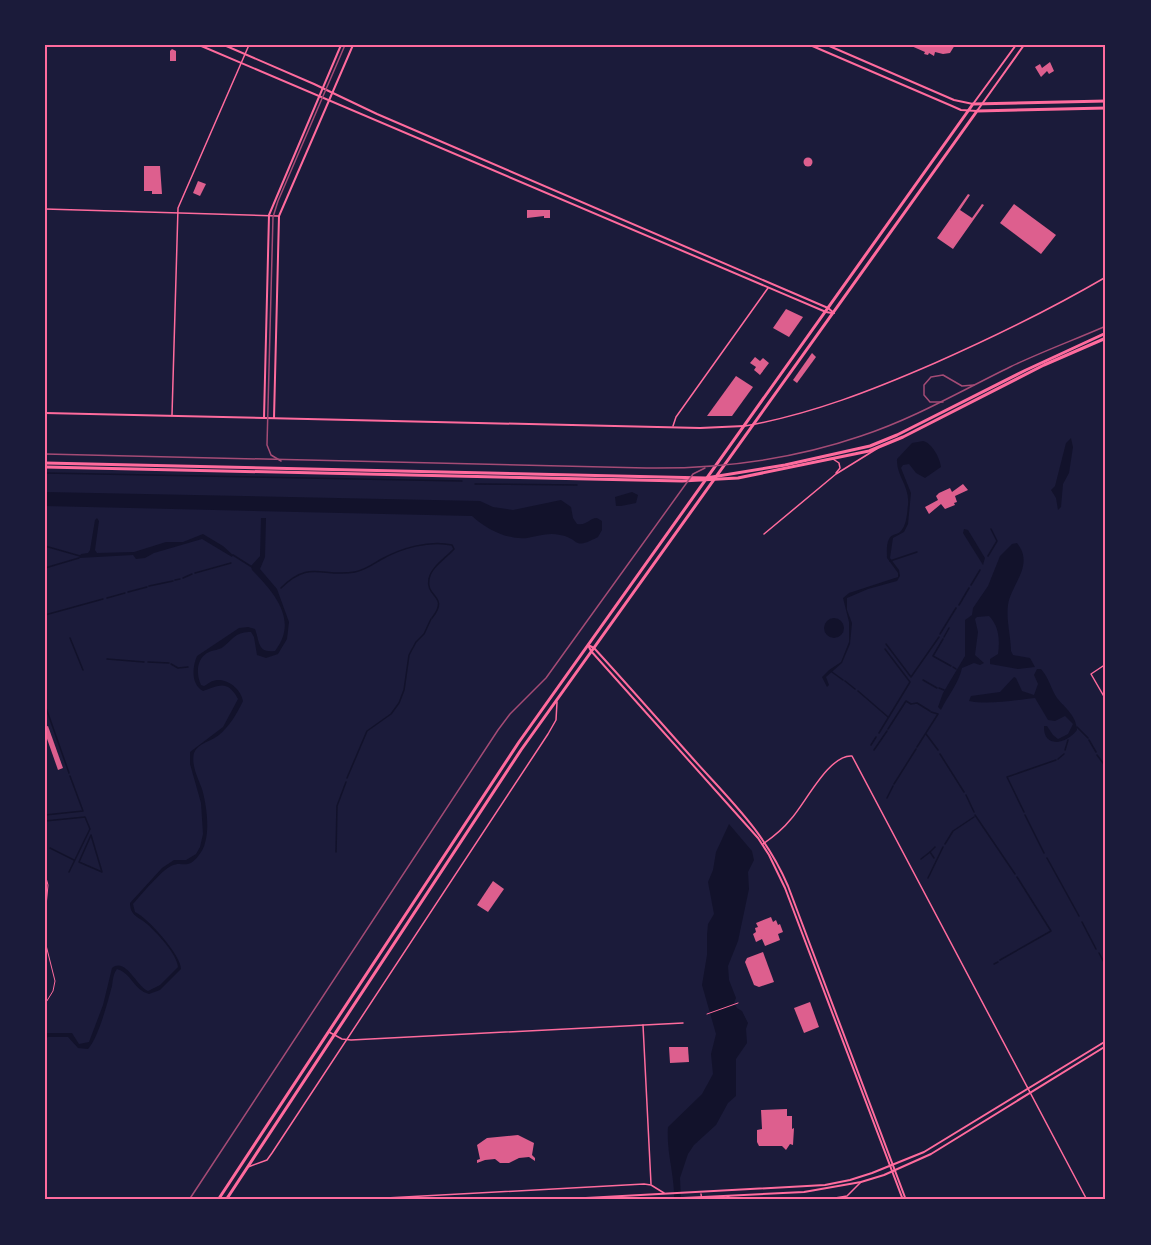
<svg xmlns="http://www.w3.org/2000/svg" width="1151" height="1245" font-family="'DejaVu Sans',sans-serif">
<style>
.water{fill:#12122b}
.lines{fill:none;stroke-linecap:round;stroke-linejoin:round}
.stream{stroke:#12122b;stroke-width:1.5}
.building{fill:#dd5f8e}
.path{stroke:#ff6b9d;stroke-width:1}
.minor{stroke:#ff6b9d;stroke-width:1.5}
.tertiary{stroke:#ff6b9d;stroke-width:2}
.secondary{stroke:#ff6b9d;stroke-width:2}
.primary{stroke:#ff6b9d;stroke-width:3}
.tram{stroke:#a44b75;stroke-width:1.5}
.neatline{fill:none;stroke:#ff6b9d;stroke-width:2}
</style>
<rect width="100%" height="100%" fill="#1b1b3a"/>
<g class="water">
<path d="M1071 438 1073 447 1069 473 1063 484 1061 507 1058 510 1056 498 1051 490 1055 486 1066 443Z"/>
<path d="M923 441C932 443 940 458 941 467L925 478 916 473 909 464 903 465 901 468 911 493 908 524 904 532 893 538 890 558 899 570 900 576 897 581 868 589 847 598V610L852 623 850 644 842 663 826 677 829 685 827 687 822 677 829 670 841 662 849 642V622L843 598 849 593 898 577V573L887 558C887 553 886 545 889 539 891 534 896 535 900 532 907 526 907 512 908 505 910 486 896 476 897 459L912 443Z"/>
<path d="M45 492 480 501 493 507 513 510 561 500 571 507 573 518 577 524C587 526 589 518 597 518L602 521V530L598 537C571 551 582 539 560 535 549 532 538 536 527 538 507 540 486 529 472 516L45 506Z"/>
<path d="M632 492 638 495 636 503 621 506H616L615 497Z"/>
<path d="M97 518 99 521 95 550 97 553 134 552 166 542H183L203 534 223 546 233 555 232 557 202 539 154 553 145 558 136 559 133 555 79 558 81 554 88 553 90 550 95 520Z"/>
<path d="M261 518H266L265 557 260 569 277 589 289 622 287 639 278 654 266 658 257 655 254 637 251 632C236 631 232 640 223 647 219 650 214 650 209 652 196 658 196 674 201 685L204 686C208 684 212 680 218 680 230 680 241 690 243 701 238 712 229 727 219 735 212 741 198 743 194 753 191 765 198 778 202 789 207 806 212 840 199 855 187 871 183 860 171 866 162 870 141 895 133 904L135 912C148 918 181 955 181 969L160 990 149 994C134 990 131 973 117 969 113 974 113 980 112 986 108 1001 98 1039 88 1049L78 1048 68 1037H48L45 1039 47 1033H72L79 1044 89 1042 103 1005 112 968C126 957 136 986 148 991L160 985 178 967C177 954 157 933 147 924 139 917 130 916 130 903L162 868 174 860H186L196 854 200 847 203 834 201 803 190 764V752L223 727 238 699C227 679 219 686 203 691 191 684 192 668 197 656L239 628 248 627 255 629C260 642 257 653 275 651 299 620 274 593 252 570L251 566 260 556Z"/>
<path d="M964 529 968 530 985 558 983 565 963 533Z"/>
<path d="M1017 543C1035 565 1011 584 1008 605 1006 620 1011 637 1011 651L1013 655 1030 658 1035 667 1018 669 990 664V659L998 654C1000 640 999 626 989 616L977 617 975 619 978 632 975 655 984 663 980 665 974 663 962 668C959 683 947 697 941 710L938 707 943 693 965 656V620L972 615 973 608 988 586 1000 556 1012 544Z"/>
<circle cx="834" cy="628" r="10"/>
<path d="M1037 669H1041C1049 678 1051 689 1057 698 1065 708 1076 715 1077 730 1067 744 1043 749 1044 726H1047L1053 735 1058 739 1068 734 1073 724 1065 716 1055 721 1048 720 1035 698C1016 700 988 705 969 701L971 696 1000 692 1014 677 1016 678 1022 691 1034 695 1038 684 1034 675Z"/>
<path d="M729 824 752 851 754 860 748 872 749 889 738 941 728 966 729 980 736 998 734 1003 737 1008 742 1011 748 1023 746 1029 747 1043 736 1059V1096L728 1103 716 1125 694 1145 688 1154 680 1178 681 1200H674C675 1176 666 1152 668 1127L702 1094 713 1074 711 1054 716 1034 702 985 707 955V935L708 924 714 914 708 882 713 870 716 852Z"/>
</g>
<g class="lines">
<g class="stream">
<path d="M45 473 462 481"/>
<path d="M475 484 577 485"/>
<path d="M45 546 80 556"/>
<path d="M233 555 252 567"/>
<path d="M988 556 997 541 991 529"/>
<path d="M890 561 917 552"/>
<path d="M45 568 79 558"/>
<path d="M195 573 231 563"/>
<path d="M183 578 192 574"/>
<path d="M175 580 180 579"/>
<path d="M971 585 980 570"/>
<path d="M149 586 173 581"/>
<path d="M281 588C310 559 322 578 355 572 365 570 372 565 380 560 401 548 429 540 452 545L454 549C446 558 431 567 429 579 425 598 450 595 432 618"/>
<path d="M128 592 147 587"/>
<path d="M107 598 125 593"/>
<path d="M959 605 969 588"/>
<path d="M45 615 103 599"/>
<path d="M940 634 956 608"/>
<path d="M944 637 949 628"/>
<path d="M70 638 83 670"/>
<path d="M943 639 933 656 951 666"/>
<path d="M886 644 911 677 939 637"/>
<path d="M107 659 144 662"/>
<path d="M148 662 169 663"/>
<path d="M171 664 178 668 188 667"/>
<path d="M953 667 956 669"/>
<path d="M832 672 843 680"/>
<path d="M923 680 937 688"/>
<path d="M845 681 855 689"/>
<path d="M939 688 944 690"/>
<path d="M858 691 888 717"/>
<path d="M45 705 69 773"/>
<path d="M1077 727 1088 738"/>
<path d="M888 729 906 701 911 704 917 703 930 711"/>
<path d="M879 733 910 682 885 649"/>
<path d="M926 734 938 750"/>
<path d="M1089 740 1096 752"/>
<path d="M871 745 876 737"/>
<path d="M917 747 938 714 931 712"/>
<path d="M874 750 887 731"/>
<path d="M1065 750 1068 740"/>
<path d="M940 754 964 792"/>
<path d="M1097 755 1106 767"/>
<path d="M1058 759 1064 754"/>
<path d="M347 778 367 731 391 714 399 703 404 690 409 655 416 642 424 634 431 619"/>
<path d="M894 784 916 749"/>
<path d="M966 795 974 812"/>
<path d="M887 798 893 786"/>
<path d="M1024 812 1007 777 1056 760"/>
<path d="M45 815 83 811 70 776"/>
<path d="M975 815 1015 874"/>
<path d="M1025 815 1044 853"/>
<path d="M45 821 85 817 90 829 69 872"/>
<path d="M91 835 102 872 79 862Z"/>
<path d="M945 844 953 831 974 817"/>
<path d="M50 848 74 860"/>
<path d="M336 852 337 806 346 782"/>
<path d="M930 852 935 847"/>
<path d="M1047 858 1079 916"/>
<path d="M921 859 930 852 934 858"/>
<path d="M928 878 943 847"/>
<path d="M1082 922 1096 949"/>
<path d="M1099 953 1106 966"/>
<path d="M1000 960 1051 931 1017 877"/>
<path d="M994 964 998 962"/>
</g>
</g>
<g class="building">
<path d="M909 45H955L950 53 943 54 935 52 934 56 929 53 928 55 924 54 925 52Z"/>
<path d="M172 49 176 51V61H170V51Z"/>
<path d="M1050 62 1054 71 1049 74 1047 71 1041 77 1035 67 1040 64 1042 68Z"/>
<circle cx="808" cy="162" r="4.5"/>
<path d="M144 166H160L162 194H152V191H144Z"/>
<path d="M198 181 206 184 200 196 193 193Z"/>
<path d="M968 194 970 195 960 210 972 218 982 204 984 205 953 249 937 238Z"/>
<path d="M1014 204 1056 235 1041 254 1000 223Z"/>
<path d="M527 210H550V218H544V216L527 218Z"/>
<path d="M786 309 803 317 789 337 773 328Z"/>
<path d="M812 353 816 357 797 383 793 380Z"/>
<path d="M755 357 760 361 763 358 769 363 760 375 754 370 756 367 750 363Z"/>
<path d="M736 376 753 387 732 416H707Z"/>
<path d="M963 484 968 490 955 496 957 502 954 503 955 505 945 509 941 504 929 514 925 507 938 500 936 496 939 493 950 488 952 492Z"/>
<path d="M48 726 63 768 58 770 45 733V727Z"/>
<path d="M493 881 504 889 488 912 477 905Z"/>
<path d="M771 917 773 922 776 920 778 925 780 924 783 932 778 934 780 940 765 946 762 939 756 942 753 934 756 932 755 928 758 927 756 923Z"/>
<path d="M763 952 774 982 759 987 754 985 745 962 747 958Z"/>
<path d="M810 1002 819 1027 804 1033 794 1008Z"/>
<path d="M669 1047H688L689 1062 670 1063Z"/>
<path d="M787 1109V1116H792V1129L794 1128 793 1145 790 1144 786 1150 782 1146H759L757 1142V1130L762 1129 761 1110Z"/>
<path d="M518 1135 534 1143 532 1155 535 1158V1161L529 1157 519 1158 509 1163H500L495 1159 485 1160 477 1163V1160L480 1159 477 1145 487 1138Z"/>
</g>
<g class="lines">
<g class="path">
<path d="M45 874 48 885 45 917"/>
<path d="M45 941 55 981 53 991 45 1004"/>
<path d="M707 1014 738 1003"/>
</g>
<g class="minor">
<path d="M45 209 278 216"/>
<path d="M172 415 178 208 249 45"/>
<path d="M673 426 676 417 768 288"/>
<path d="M745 426C812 414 873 390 935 363 994 337 1051 309 1106 277"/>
<path d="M833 459 839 463 840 468 836 473"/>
<path d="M764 534 836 474 878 448"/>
<path d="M1106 664 1091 674 1106 700"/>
<path d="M763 844C773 837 783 829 791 819 805 804 829 754 852 756L1087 1200"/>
<path d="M643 1025 651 1184"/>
<path d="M329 1032 342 1039 351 1040 683 1023"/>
<path d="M248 1167 267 1160 272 1153 548 734 556 720 557 702"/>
<path d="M701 1194 702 1200"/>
<path d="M727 1196 734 1200"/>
<path d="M349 1200 644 1184 651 1185 664 1193"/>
<path d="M823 1200 847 1196 861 1182"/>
</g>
<g class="tertiary">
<path d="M199 45 826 312 832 313"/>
<path d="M224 45 314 84 377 114 828 308 834 313"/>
<path d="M45 413 700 428 744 426"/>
<path d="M264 418 269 215 341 45"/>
<path d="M274 418 279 216 353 45"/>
<path d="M588 645 594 648C628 685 661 723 695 761 732 802 766 834 788 886L906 1200"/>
<path d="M588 645 591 651 758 838 769 855 785 888 903 1200"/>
</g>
<g class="secondary">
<path d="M810 45 952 106 961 110 977 111 1024 45"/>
<path d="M827 45 954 100 973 104 1016 45"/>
<path d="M549 1200 825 1185 850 1180 872 1173 924 1152 1106 1041"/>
<path d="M642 1200 804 1192 861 1182 884 1175 931 1154 1106 1046"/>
</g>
<g class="primary">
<path d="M45 463 706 478 785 465 870 446 897 435 1026 370 1106 333"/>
<path d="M45 467 682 481 738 478 869 451 903 437 1044 365 1106 338"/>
<path d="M218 1200 519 742 973 104 1106 101"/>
<path d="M226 1200 521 750 977 111 1106 108"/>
</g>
<g class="tram">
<path d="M943 402H930L924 395V385L931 377 943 375 962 386 974 385"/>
<path d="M45 454 646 468C720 469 791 460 861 436 913 419 961 391 1010 367 1041 352 1074 340 1106 326"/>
<path d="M281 461 271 455 267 445 273 217 278 201 345 45"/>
<path d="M189 1200 498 730 510 714 546 678 693 474 705 468"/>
</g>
</g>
<rect width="1151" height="1245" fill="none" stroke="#1b1b3a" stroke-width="93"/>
<rect x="46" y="46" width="1058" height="1152" class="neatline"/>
</svg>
